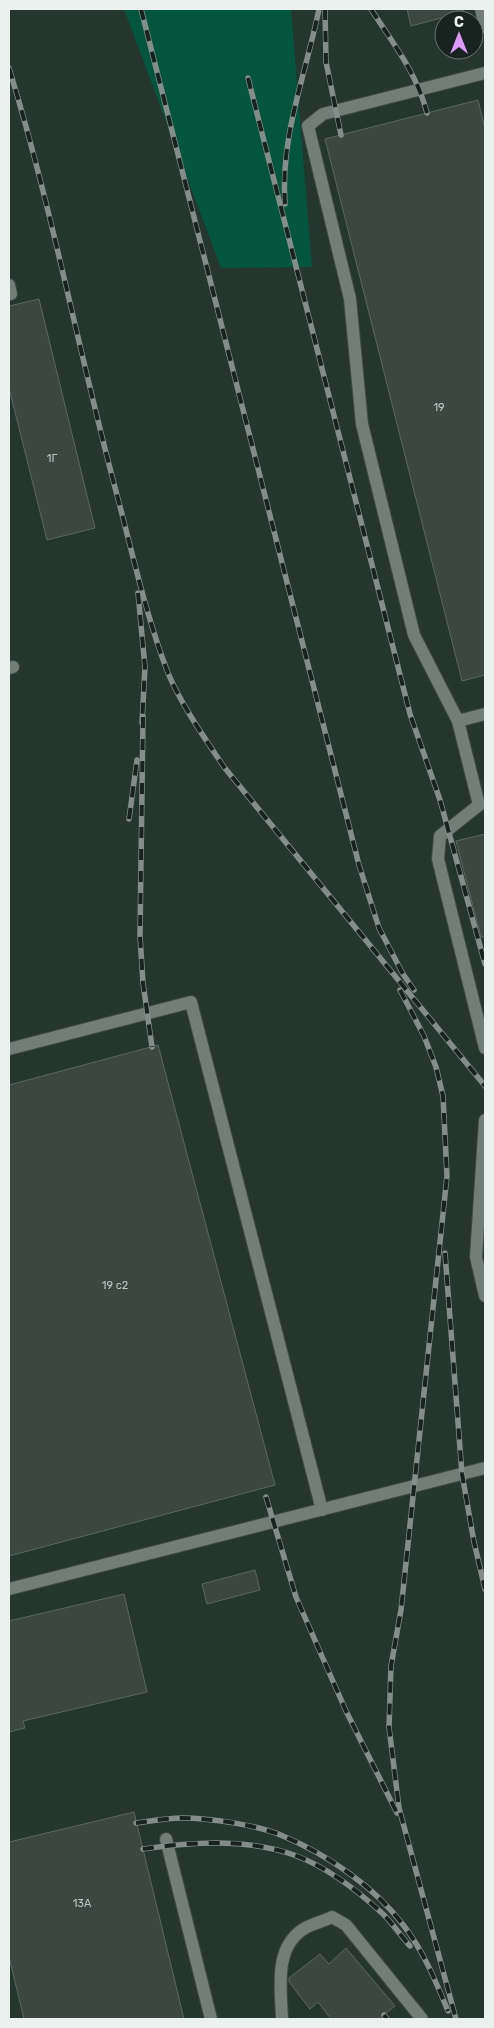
<svg xmlns="http://www.w3.org/2000/svg" width="494" height="2028" font-family="Rubik,sans-serif">
<style>
.built{fill:#25362f;fill-rule:evenodd}
.green{fill:#03553d}
.building{fill:#3c4742;stroke:#5b6761}
.lines{fill:none;stroke-linecap:round;stroke-linejoin:round}
.minor-casing{stroke:#414945;stroke-width:14}
.minor{stroke:#727e78;stroke-width:12}
.rail-casing{stroke:#848d89;stroke-width:5.5}
.rail{stroke:#18221e;stroke-width:4;stroke-dasharray:11;stroke-linecap:butt}
.labels{text-anchor:middle;stroke-width:4;stroke-linejoin:round;paint-order:stroke}
.number-label{font-size:11px;fill:#bec6c3}
</style>
<rect width="100%" height="100%" fill="#222c27"/>
<path class="built" d="M9 9H485V2019H9ZM444 20H474V50H444Z"/>
<path class="green" d="M124 9H291L312 267 221 268Z"/>
<g class="building">
<path d="M407 9H463L464 12 411 26Z"/>
<path d="M478 100 485 129V675L462 681 325 139Z"/>
<path d="M39 299 95 528 47 540 9 388V306Z"/>
<path d="M485 834V937H481L456 841Z"/>
<path d="M158 1045 275 1485 9 1556V1085Z"/>
<path d="M255 1570 260 1590 207 1604 202 1584Z"/>
<path d="M124 1594 147 1692 23 1721 25 1728 9 1732V1621Z"/>
<path d="M134 1812 184 2019H24L9 1957V1842Z"/>
<path d="M346 1948 395 2006 378 2019H331L318 2002 310 2009 289 1982V1978L320 1954 329 1964Z"/>
</g>
<g class="lines">
<g class="minor-casing">
<g id="minor">
<path d="M481 9 485 27"/>
<path d="M9 285 11 294"/>
<path d="M9 668 13 667"/>
<path d="M485 714 458 721 479 805 440 836 438 859 485 1048"/>
<path d="M458 721 414 635 362 424 350 299 308 126 323 114 485 73"/>
<path d="M9 1049 191 1002 322 1510"/>
<path d="M485 1120 476 1257 485 1296"/>
<path d="M9 1589 485 1468"/>
<path d="M166 1839 211 2019"/>
<path d="M282 2019C281 1988 273 1945 307 1927 315 1923 324 1921 332 1917L346 1925 422 2019"/>
</g>
</g>
<use href="#minor" class="minor"/>
<g class="rail-casing">
<g id="rail">
<path d="M141 9 359 865 379 928 403 974 414 990"/>
<path d="M325 9 326 62 341 135"/>
<path d="M371 9C393 44 416 71 427 113"/>
<path d="M9 68C52 208 79 354 117 495 133 555 146 616 168 673 182 706 204 737 224 767L485 1086"/>
<path d="M248 78 410 714 440 800 485 964"/>
<path d="M285 204C280 136 306 74 319 9"/>
<path d="M138 593 145 667 142 723"/>
<path d="M143 717 140 936 143 983 152 1047"/>
<path d="M129 819 137 760"/>
<path d="M400 990 424 1036 436 1067 443 1096 447 1176 401 1610 391 1666 389 1727 399 1808 456 2019"/>
<path d="M445 1253 462 1474 474 1542 485 1589"/>
<path d="M266 1497 296 1597 346 1711 397 1813"/>
<path d="M136 1823C151 1821 167 1818 182 1818 209 1818 258 1825 283 1836 328 1855 375 1887 404 1926 424 1952 436 1982 448 2011"/>
<path d="M143 1849C192 1842 246 1838 294 1855 327 1867 357 1890 383 1914 393 1924 401 1936 410 1946"/>
<path d="M384 2015 387 2019"/>
</g>
</g>
<use href="#rail" class="rail"/>
</g>
<g class="labels">
<g class="number-label">
<text x="439" y="411">19</text>
<text x="52" y="462">1Г</text>
<text x="115" y="1289">19 с2</text>
<text x="82" y="1907">13А</text>
</g>
</g>
<rect width="494" height="2028" fill="none" stroke="#eaf1ee" stroke-width="20"/>
<g transform="translate(459 35)"><circle r="24" fill="#18221e" stroke="#6c7571"/>
<path d="M0-4L9 19L0 12L-9 19Z" fill="#da9af6"/>
<text y="-8" font-size="14" font-weight="bold" text-anchor="middle" fill="#eaf1ee">С</text>
</g>
</svg>
